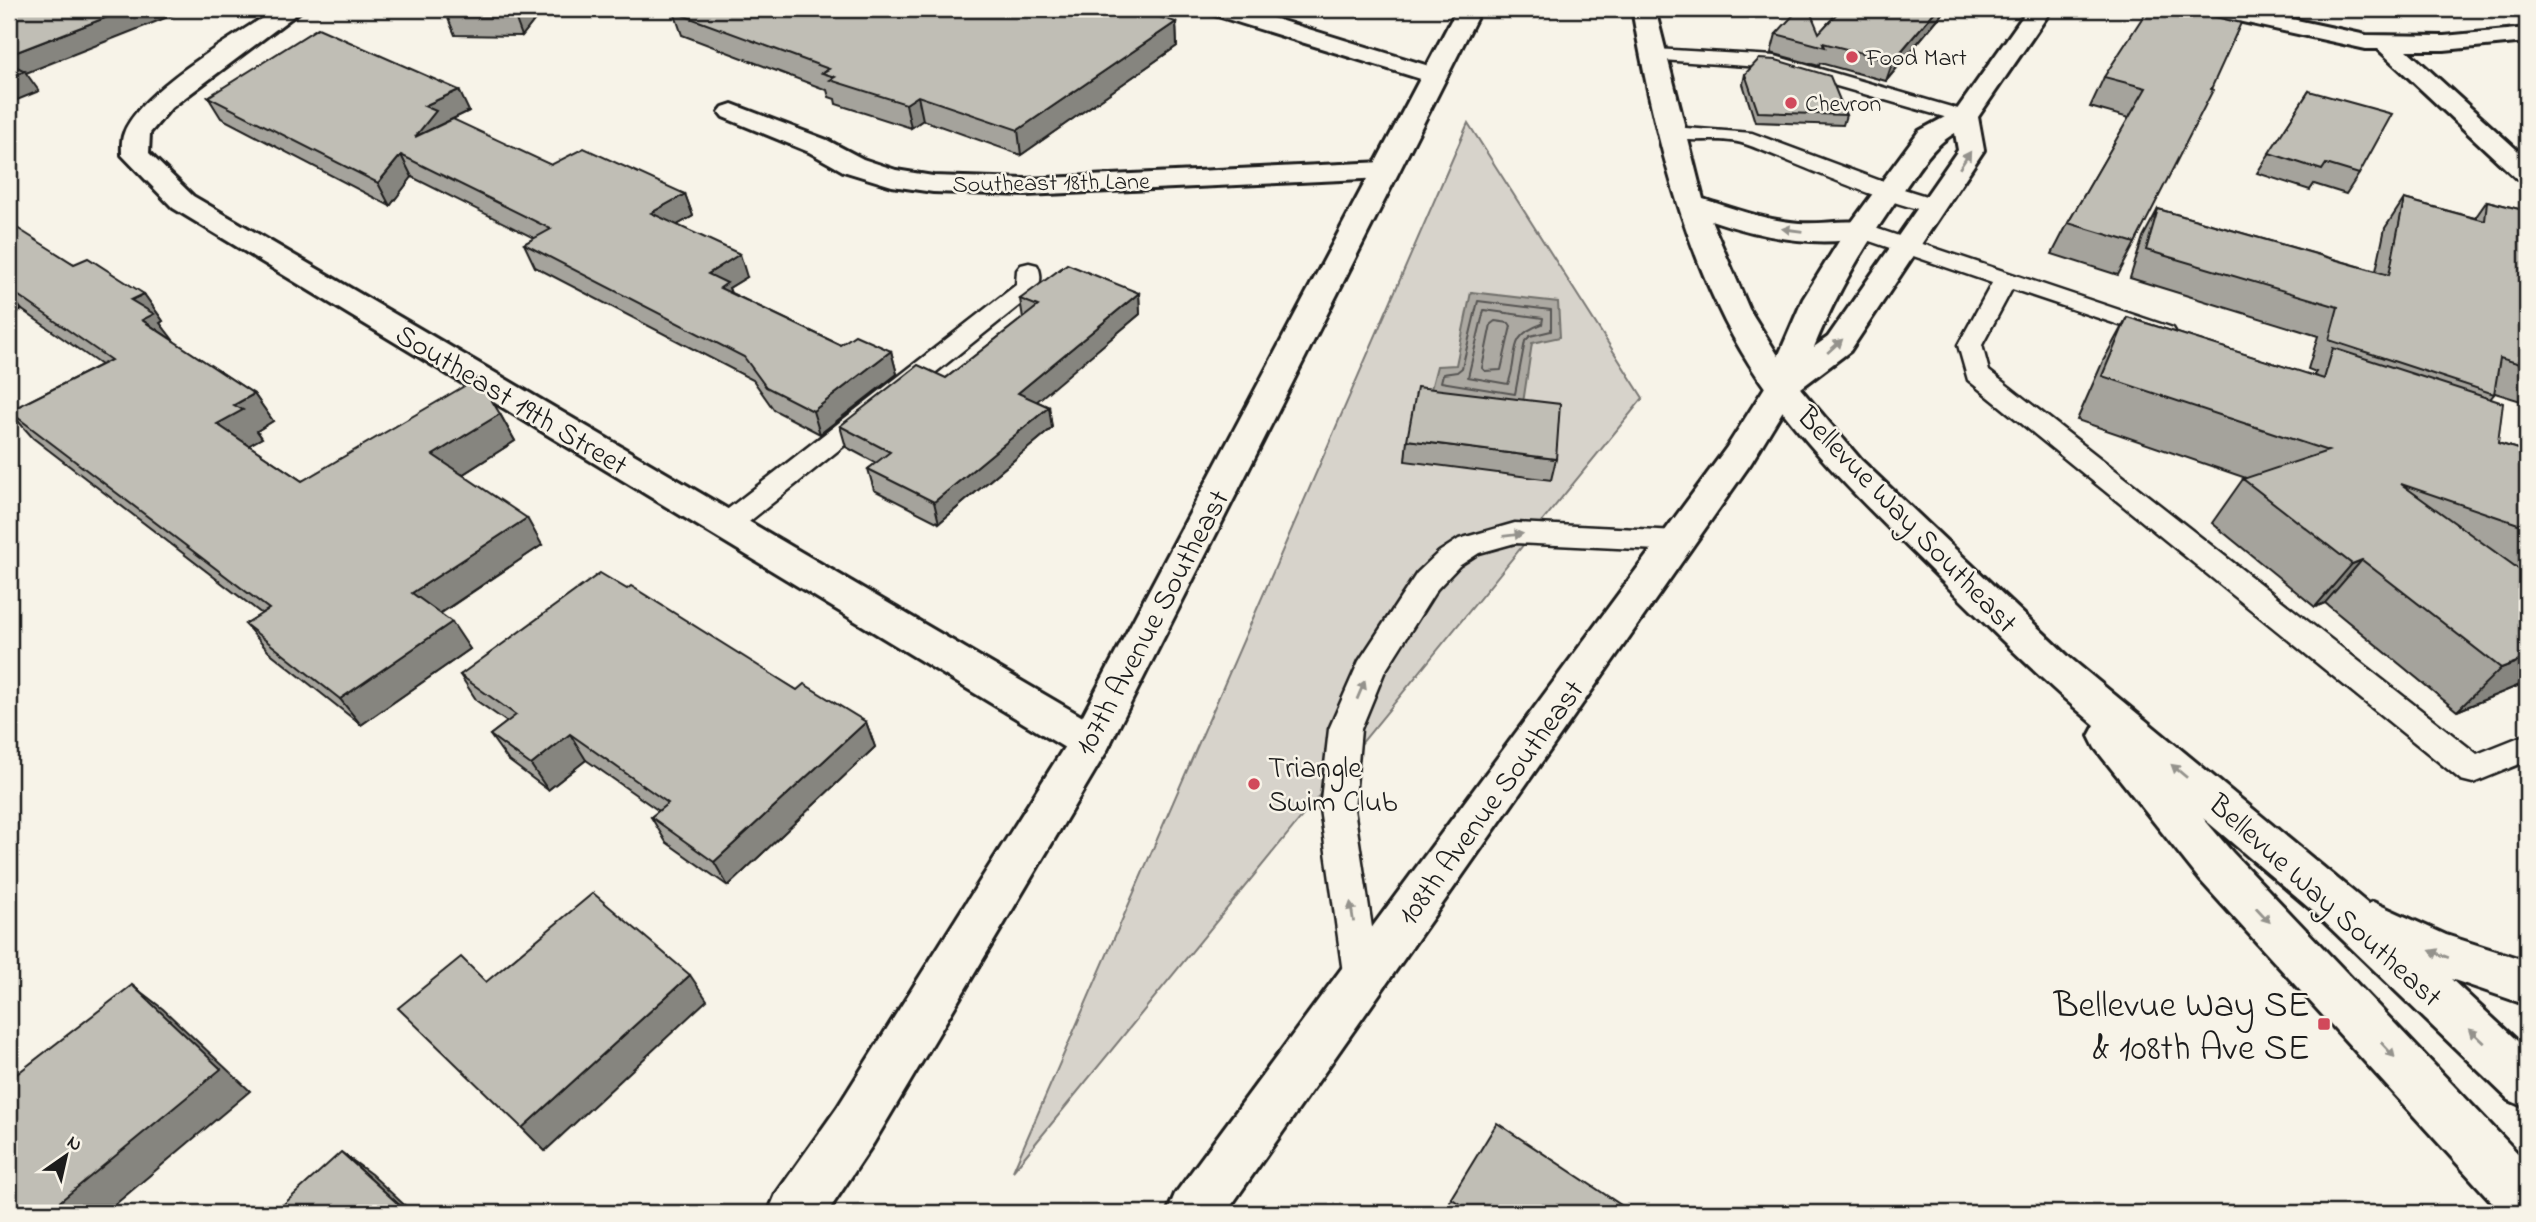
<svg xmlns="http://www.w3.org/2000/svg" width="2536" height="1222" font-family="'Indie Flower',sans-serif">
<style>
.green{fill:#d7d3cb;stroke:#7a7874;stroke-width:2}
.water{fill:#aca9a2;stroke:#72716c;stroke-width:2}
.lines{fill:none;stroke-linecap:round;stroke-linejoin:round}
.shore{stroke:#565452;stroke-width:2}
.service-casing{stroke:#1c1c1c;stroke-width:5}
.minor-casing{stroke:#1c1c1c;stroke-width:6}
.tertiary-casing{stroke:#1c1c1c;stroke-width:6}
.primary-casing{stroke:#1c1c1c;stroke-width:6}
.service{fill:#f7f3e8;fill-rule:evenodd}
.minor{fill:#f7f3e8;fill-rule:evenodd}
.tertiary{fill:#f7f3e8;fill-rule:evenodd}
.primary{fill:#f7f3e8;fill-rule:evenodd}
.wall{fill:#a5a39c;stroke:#1c1c1c;stroke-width:2}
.shaded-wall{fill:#86857f;stroke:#1c1c1c;stroke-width:2}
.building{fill:#c0beb5;stroke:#1c1c1c;stroke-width:2}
.oneway{fill:#94928c}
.poi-dot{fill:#d1495b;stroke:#f7f3e8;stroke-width:2.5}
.labels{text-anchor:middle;stroke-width:5;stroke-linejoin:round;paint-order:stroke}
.far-poi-label{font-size:24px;fill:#1c1c1c;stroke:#f7f3e8;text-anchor:start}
.far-street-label{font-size:24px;fill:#1c1c1c;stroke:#f7f3e8}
.street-label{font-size:30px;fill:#1c1c1c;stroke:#f7f3e8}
.poi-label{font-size:30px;fill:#1c1c1c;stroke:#f7f3e8;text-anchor:start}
.near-poi-label{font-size:37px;fill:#1c1c1c;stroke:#f7f3e8;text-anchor:end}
</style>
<rect width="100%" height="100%" fill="#f7f3e8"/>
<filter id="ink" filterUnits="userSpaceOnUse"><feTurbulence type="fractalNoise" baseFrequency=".0143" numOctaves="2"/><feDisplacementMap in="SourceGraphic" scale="14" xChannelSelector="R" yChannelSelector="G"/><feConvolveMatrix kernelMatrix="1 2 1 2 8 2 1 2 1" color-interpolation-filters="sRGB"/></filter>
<g filter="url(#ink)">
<path class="green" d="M1468 123 1643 398 1013 1171Z"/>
<path class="water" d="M1471 292 1558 302 1560 337 1532 343 1523 403 1431 389 1437 366 1456 365Z"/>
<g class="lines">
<g class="shore">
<path d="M1478 301 1551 310V331L1530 336 1525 341 1515 394 1441 382 1443 374 1457 372 1462 368Z"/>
<path d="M1484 310 1543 318 1542 324C1505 337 1520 354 1508 384L1468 377Z"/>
<path d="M1495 321 1509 323 1511 326 1501 370 1485 371 1482 368 1491 324Z"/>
</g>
<g class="service-casing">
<g id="service">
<path d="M1655 49 1775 56 1972 113 1975 117 1972 121 1965 123 1774 68 1648 59 1646 55 1648 51Z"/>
<path d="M1672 127 1752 133 1897 187 1942 201 1945 206 1942 211C1913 218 1782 156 1745 144 1720 136 1690 144 1665 137L1662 133 1665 129Z"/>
<path d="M1860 223 2173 328 2176 333 2173 338 2164 340 2012 289 1982 345 1989 371 2477 754 2527 734V761L2473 783 2461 780 1968 380 1958 345 1992 283 1852 235 1849 230 1852 225Z"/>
<path d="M1029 263 1037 265C1042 273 1041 285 1036 292L735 533 725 536 715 533 711 526 715 519 1016 285 1017 270 1021 265Z"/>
<path d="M1515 523 1678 531 1688 534 1692 541 1688 548 1678 551 1515 543 1479 553 1459 566 1437 589 1384 673 1361 729 1354 809 1380 980 1375 992 1362 997 1349 992 1344 980 1320 809 1329 729 1359 661 1417 573 1439 552 1459 539Z"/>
</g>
</g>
<g class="minor-casing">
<g id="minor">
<path d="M276 9H303L171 108 150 133 149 153 193 196 1105 730 1111 742 1105 754 1090 759 1075 754 173 208 122 155C122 148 121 140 124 133 141 89 236 36 276 9Z"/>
<path d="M1208 9H1243L1442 70 1445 75 1442 80 1433 82 1424 80 1211 14Z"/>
<path d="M2203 9H2246L2366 35 2444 36 2527 28V42L2444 50H2407L2527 159V181L2517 179 2378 49H2366L2215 16 2207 14Z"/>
<path d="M732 104 827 140 863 159 896 170 933 176 1026 179 1384 162 1394 164 1398 170 1394 176 1384 178 1026 195 933 192 892 186 843 171 809 152 723 117 719 112 723 107Z"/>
</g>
</g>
<g class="tertiary-casing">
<g id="tertiary">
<path d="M1457 9H1481L1105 754 873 1144 827 1213H768L776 1194 837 1108 1075 730Z"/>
<path d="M2028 9H2052L1978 117 1984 150 1850 351 1793 394 1751 463 1226 1213H1167L1175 1194 1727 447 1765 387 1803 299 1846 230 1919 131 1956 111ZM1955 133 1958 150 1828 337 1814 347C1838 289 1868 240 1905 188 1920 167 1932 146 1955 133Z"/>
</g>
</g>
<g class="primary-casing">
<path id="primary" d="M1632 9H1655L1703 199C1735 209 1765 220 1799 223 1823 225 1847 218 1870 224L1874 230 1870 236C1818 249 1761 237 1711 220L1749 309 1794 381 1861 460 2070 658 2368 904 2373 902 2446 935 2527 961V1005L2451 979 2527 1050V1108L2509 1100 2315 913 2203 818 2232 852 2527 1163V1213H2502L2200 880 2095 748 2089 736 2095 725C2036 675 1981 620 1926 565 1848 488 1765 409 1718 307 1674 214 1650 110 1632 9Z"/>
</g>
<use href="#service" class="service"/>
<use href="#minor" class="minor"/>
<use href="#tertiary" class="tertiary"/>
<use href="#primary" class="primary"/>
</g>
<g class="wall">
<path d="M448 9H543L522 36 455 35 447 16Z"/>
<path d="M1841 9H1946L1886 81 1820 63 1819 66 1771 53 1776 34 1819 33Z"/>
<path d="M2181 9 2135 243 2118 275 2052 254 2068 223 2129 118 2090 107 2104 77Z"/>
<path d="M2378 9H2428L2423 17Z"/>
<path d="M674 12 1176 22 1177 46 1021 155 923 120 911 128 836 104 835 99 829 97 827 90 682 35Z"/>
<path d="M1745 74 1846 115 1843 125 1755 122 1743 84Z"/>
<path d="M2309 91 2359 174 2346 194 2314 184 2310 190 2257 173Z"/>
<path d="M208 97 469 111 442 124 551 165 685 194 693 216 677 225 747 277 729 288 731 293 840 345 891 351 897 374 820 434 774 410 753 380 535 267 524 244 534 238 412 177 390 206 221 118Z"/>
<path d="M2404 199 2475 218 2487 201 2527 211V403L2495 393 2491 398 2498 443 2527 452V682L2457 711 2325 603 2315 607 2212 523 2243 479 2246 478 2077 420 2103 361 2127 317 2313 376 2316 372 2308 369 2318 336 2130 278 2143 237 2158 209 2376 271 2385 228Z"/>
<path d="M9 231 74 264 144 294 163 321 160 323 173 341 254 394 273 421 257 431 262 438 248 445 302 481 500 414 515 441 462 475 542 545 440 614 470 649 361 725 268 651 245 624 262 614 33 438 9 411 101 365 22 310 9 316Z"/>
<path d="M1139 293 1140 314 1036 401 1049 407 1052 428 939 523 874 490 868 469 876 463 846 447 840 426 946 378 1023 318 1020 299Z"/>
<path d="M1407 440 1556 459 1551 480 1405 461Z"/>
<path d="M627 589 797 690 866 722 875 747 728 886 666 842 651 817 659 811 586 760 548 790 508 760 490 735 507 722 477 701 460 675Z"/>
<path d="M1451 1198 1633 1213H1447Z"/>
</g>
<g class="shaded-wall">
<path d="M128 9H188L26 73 39 91 12 102 17 109 9 112V55Z"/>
<path d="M521 9H543L522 36 515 17Z"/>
<path d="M1937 9H1946L1886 81 1893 61Z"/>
<path d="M1176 22 1177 46 1021 155 1018 130Z"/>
<path d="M459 90 469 111 415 137 424 106Z"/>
<path d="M918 96 923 120 911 128 906 104Z"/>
<path d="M401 155 412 177 390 206 378 183Z"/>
<path d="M685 194 693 216 659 235 651 213Z"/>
<path d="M740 254 747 277 729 288 735 306 708 274Z"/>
<path d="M1139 293 1140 314 1022 414 1018 393Z"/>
<path d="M9 294 22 310 9 316Z"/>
<path d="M144 294 163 321 160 323 174 341 142 320 131 300Z"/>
<path d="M891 351 897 374 820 434 813 411Z"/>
<path d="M254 394 273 421 257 431 262 438 237 452 217 424 234 405Z"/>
<path d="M1049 407 1052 428 939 523 934 502Z"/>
<path d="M500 414 515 441 449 483 433 455Z"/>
<path d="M527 518 542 545 430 620 412 593Z"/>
<path d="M2362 560 2325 603 2315 607 2352 564Z"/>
<path d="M452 622 470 649 361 725 340 699Z"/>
<path d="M2527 658V682L2457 711 2501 668Z"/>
<path d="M866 722 875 747 728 886 714 862Z"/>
<path d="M570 734 586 760 548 790 531 765Z"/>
<path d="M690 975 707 1000 545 1151 522 1128Z"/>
<path d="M132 985 163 1009 250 1091 105 1213H46Z"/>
<path d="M341 1152 371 1174 413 1213H408Z"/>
</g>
<g class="building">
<path d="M9 9H128L9 55Z"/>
<path d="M448 9H521L515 17 447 16Z"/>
<path d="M680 9H1133L1176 22 1018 130 918 96 906 104 830 80 835 77 822 73 829 69 674 12Z"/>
<path d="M1799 9H1809L1819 33 1841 9H1937L1893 61 1823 43 1825 47 1776 34Z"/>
<path d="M2148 9H2181L2241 23 2211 89 2213 90 2135 243 2068 223 2146 88 2104 77Z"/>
<path d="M318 28 459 90 424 106 436 111 415 137 453 119 551 165 584 148 685 194 651 213 740 254 708 274 727 283 720 288 840 345 855 335 891 351 813 411 766 387 744 357 524 244 551 229 401 155 378 183 208 97Z"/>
<path d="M1759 59 1776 60 1830 76 1846 115 1758 112 1745 74Z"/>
<path d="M9 63 25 71 9 78Z"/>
<path d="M2309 91 2392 114 2359 174 2326 164 2322 170 2269 153Z"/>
<path d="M2404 199 2485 221 2487 201 2527 211V366L2500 358 2494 394 2329 340 2338 307 2146 250 2158 209 2389 275Z"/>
<path d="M17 228 74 264 88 258 144 294 131 300 154 314 142 320 254 394 234 405 243 410 217 424 302 481 478 378 500 414 433 455 527 518 412 593 452 622 340 699 245 624 269 609 9 411 111 360 9 289V231Z"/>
<path d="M1067 264 1139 293 1018 393 1049 407 934 502 868 469 890 452 840 426 918 365 946 378 1038 306 1020 299Z"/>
<path d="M2127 317 2324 379 2333 348 2503 403 2498 443 2527 452V527L2401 484 2527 575V658L2501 668 2362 560 2352 564 2243 479 2328 451 2102 376Z"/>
<path d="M1417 387 1560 404 1556 459 1407 440Z"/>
<path d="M600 573 627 589 631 586 797 690 804 684 866 722 714 862 651 817 668 803 570 734 531 765 490 735 516 715 460 675Z"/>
<path d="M593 893 690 975 522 1128 398 1008 461 957 486 982Z"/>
<path d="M132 985 221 1069 46 1213H9V1080Z"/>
<path d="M1497 1123 1633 1213H1473L1451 1198Z"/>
<path d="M341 1152 408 1213H274Z"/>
</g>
<defs><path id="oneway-solid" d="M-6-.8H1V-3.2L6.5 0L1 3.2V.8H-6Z" transform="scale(1.75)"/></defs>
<g class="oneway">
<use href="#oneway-solid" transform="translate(1965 160) rotate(-57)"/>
<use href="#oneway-solid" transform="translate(1792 230) rotate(-172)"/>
<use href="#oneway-solid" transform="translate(1835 346) rotate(-42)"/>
<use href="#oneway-solid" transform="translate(1513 535) rotate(-7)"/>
<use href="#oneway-solid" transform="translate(1361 690) rotate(-67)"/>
<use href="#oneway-solid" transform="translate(2179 771) rotate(-140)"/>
<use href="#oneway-solid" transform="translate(1352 912) rotate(-99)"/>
<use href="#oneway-solid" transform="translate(2263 915) rotate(47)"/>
<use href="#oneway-solid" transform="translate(2439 954) rotate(-159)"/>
<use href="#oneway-solid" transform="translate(2477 1036) rotate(-137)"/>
<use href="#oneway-solid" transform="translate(2388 1050) rotate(47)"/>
</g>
</g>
<g class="poi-dot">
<circle cx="1852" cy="57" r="7"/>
<circle cx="1791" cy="103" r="7"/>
<circle cx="1254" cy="784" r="7"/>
<rect x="2317" y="1017" width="14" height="14" rx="3.5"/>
</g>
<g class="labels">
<g class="far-poi-label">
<text x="1866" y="65">Food Mart</text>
<text x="1805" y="111">Chevron</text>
</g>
<g class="far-street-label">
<text transform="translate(1051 182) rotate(-1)" y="8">Southeast 18th Lane</text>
</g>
<g class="street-label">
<text transform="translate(512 399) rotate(31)" y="10">Southeast 19th Street</text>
<text transform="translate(1908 519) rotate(46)" y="10">Bellevue Way Southeast</text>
<text transform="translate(1151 622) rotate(-62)" y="10">107th Avenue Southeast</text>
<text transform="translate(1490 802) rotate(-54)" y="10">108th Avenue Southeast</text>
<text transform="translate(2326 900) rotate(42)" y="10">Bellevue Way Southeast</text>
</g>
<g class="poi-label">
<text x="1268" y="777">Triangle<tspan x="1268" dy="34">Swim Club</tspan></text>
</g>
<g class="near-poi-label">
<text x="2310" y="1016">Bellevue Way SE<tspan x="2310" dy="43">&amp; 108th Ave SE</tspan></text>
</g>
</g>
<rect width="2536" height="1222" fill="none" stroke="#f7f3e8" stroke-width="35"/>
<rect x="18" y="18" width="2501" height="1187" fill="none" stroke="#1c1c1c" stroke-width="2.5" filter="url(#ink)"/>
<g transform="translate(66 1156) rotate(34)" stroke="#f7f3e8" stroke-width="5" paint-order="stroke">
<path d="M0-5L12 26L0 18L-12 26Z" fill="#1c1c1c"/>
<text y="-10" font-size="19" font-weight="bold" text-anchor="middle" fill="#1c1c1c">N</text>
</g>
</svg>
